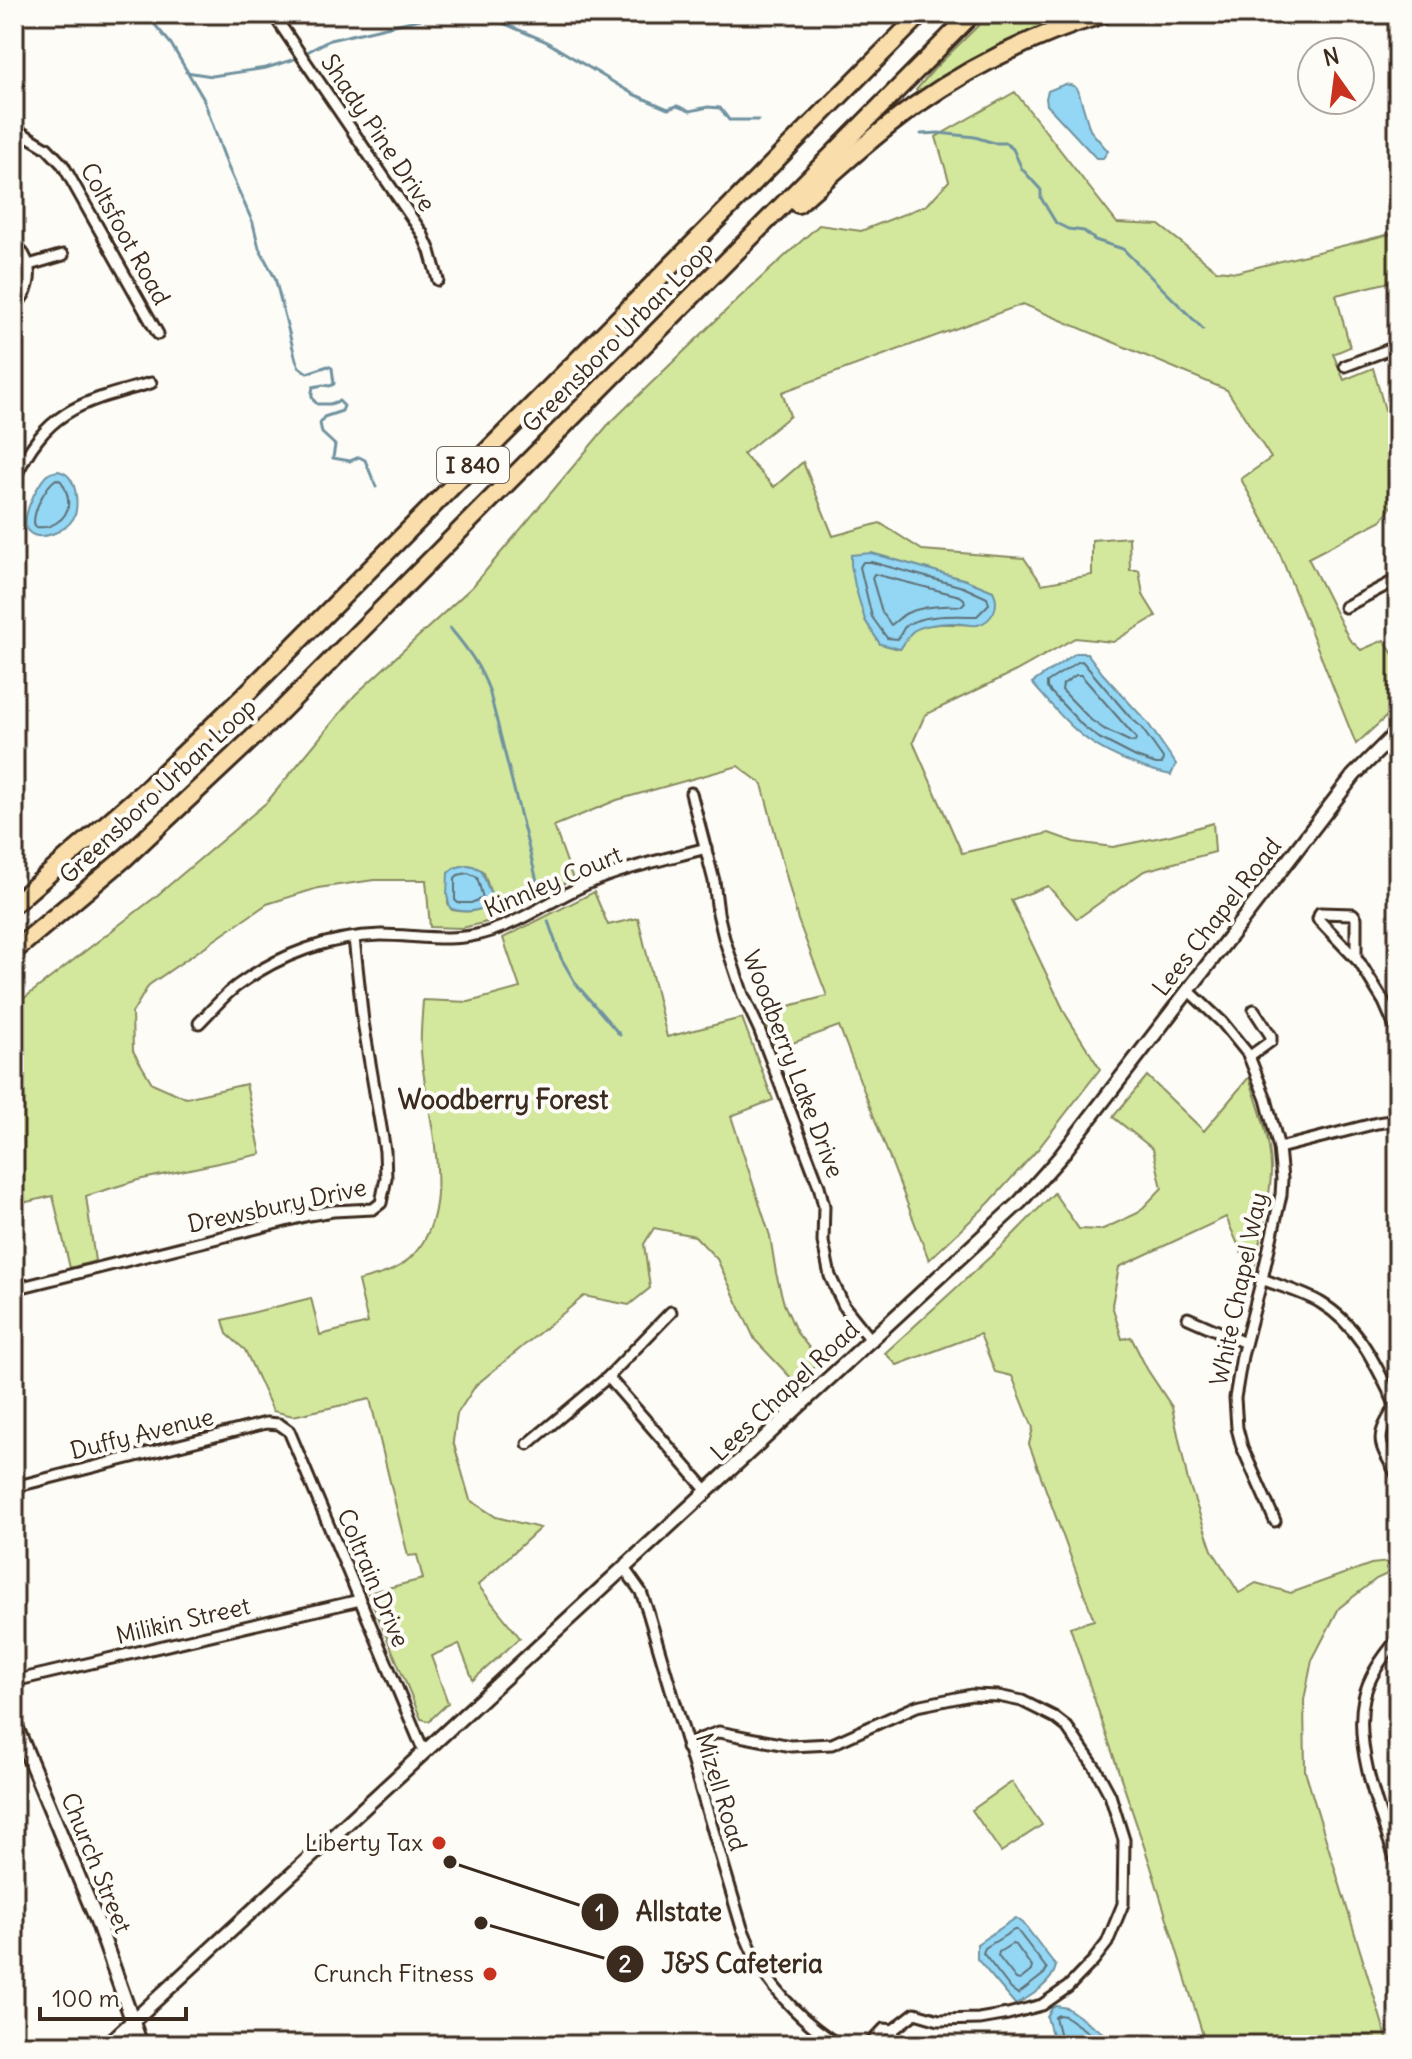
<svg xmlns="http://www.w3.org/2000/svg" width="1412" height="2059" font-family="Delius,sans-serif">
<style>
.green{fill:#d3e89d;stroke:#87895e;stroke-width:2;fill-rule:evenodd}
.water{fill:#93d7f5;stroke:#70929f;stroke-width:2}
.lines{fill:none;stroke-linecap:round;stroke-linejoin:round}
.shore{stroke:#5e6f74;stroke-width:2}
.stream{stroke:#70929f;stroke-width:3}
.street-casing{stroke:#3b2a1e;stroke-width:15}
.secondary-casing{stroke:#3b2a1e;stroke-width:18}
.highway-casing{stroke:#3b2a1e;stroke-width:22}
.street{stroke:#fdfcf7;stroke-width:9}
.secondary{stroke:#fdfcf7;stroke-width:12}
.highway{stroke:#f9ddab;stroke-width:16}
.poi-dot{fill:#c8321e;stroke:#fdfcf7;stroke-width:3}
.labels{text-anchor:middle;stroke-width:8;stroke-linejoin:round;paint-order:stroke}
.shield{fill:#fdfcf7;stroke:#75695f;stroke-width:2}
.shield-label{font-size:22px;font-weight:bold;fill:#3b2a1e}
.street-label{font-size:24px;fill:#3b2a1e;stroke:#fdfcf7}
.poi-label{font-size:24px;fill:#3b2a1e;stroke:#fdfcf7;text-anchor:end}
.neighbourhood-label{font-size:26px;font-weight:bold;fill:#3b2a1e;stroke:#fdfcf7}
.leader{fill:none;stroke:#3b2a1e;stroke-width:3}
.callout-dot{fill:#3b2a1e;stroke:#fdfcf7;stroke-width:3}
.mark-label{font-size:24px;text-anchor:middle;font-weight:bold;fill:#fff}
.callout-label{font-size:26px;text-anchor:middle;font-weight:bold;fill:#3b2a1e;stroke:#fdfcf7;stroke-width:8;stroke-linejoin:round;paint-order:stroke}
</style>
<rect width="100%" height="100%" fill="#fdfcf7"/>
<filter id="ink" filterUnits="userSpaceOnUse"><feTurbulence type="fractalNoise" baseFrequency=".0125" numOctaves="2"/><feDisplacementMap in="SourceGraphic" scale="16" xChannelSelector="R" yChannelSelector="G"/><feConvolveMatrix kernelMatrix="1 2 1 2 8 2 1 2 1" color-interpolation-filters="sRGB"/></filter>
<g filter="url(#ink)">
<g class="green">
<path d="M990 14H1079L921 95 916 90 935 68Z"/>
<path d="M1015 92 1117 223 1159 225 1216 270 1237 272 1398 232V280L1336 295 1350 347 1333 354 1344 380 1373 368 1385 410 1398 408V497L1382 520 1308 558 1349 639 1361 650 1384 640 1398 662V706L1356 744 1275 542 1241 479 1271 458 1227 390 1023 304 782 392 790 416 743 454 774 487 803 462 833 536 880 523 922 550 1024 558 1042 584 1092 575V540L1129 537 1130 570H1139L1143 595 1156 616 1113 642 1075 638 1016 671 925 715 913 742 962 853 1049 833 1074 842 1113 847 1171 835 1213 823 1215 852 1144 871 1077 919 1048 886 1011 900 1066 1015 1100 1069 1038 1149 989 1203 929 1260 839 1026 776 1049 762 1013 827 996 798 920 762 784 738 766 617 800 554 826 573 879 487 922 462 928 430 927 426 880H374L318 888 267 904 149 985 132 1013 133 1051 152 1083 186 1098 246 1084 261 1154 138 1180 86 1196 95 1261 70 1268 53 1196 22 1203 14 1166V1006L154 898 267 802 355 695 473 586 607 426 739 298 819 225 861 231 927 205 949 181 936 137ZM871 553 966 580 993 591 978 625C962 624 924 621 911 632 907 637 903 644 900 649L880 644 865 620ZM469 865 481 870 484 873 493 900C485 912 466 913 452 910L448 903V873L454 868Z"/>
<path d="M594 892 608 925 638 918 667 1037 742 1018 773 1100 731 1116 770 1236 776 1273 784 1304 797 1333 820 1361 796 1383 755 1340 717 1259 695 1236 654 1228 644 1244 650 1288 629 1305 584 1296 476 1385 457 1414 453 1441 470 1500 496 1517 540 1528 478 1585 520 1638 473 1680 459 1644 431 1656 448 1703 429 1721 421 1719 368 1593 423 1579 417 1555 408 1556 370 1399 293 1416 273 1411 245 1350 227 1334 223 1320 311 1298 320 1335 368 1323 358 1281C376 1276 395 1272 409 1259 463 1211 424 1111 421 1050 420 1034 422 1017 423 1000L469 1002 520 988 503 938Z"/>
<path d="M1147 1076 1204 1131 1249 1077C1258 1105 1270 1136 1271 1167 1272 1197 1258 1246 1252 1277L1226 1217 1119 1267 1112 1305 1122 1339 1131 1337 1147 1369 1172 1407 1188 1481 1212 1550 1239 1593 1256 1583 1291 1593 1371 1564 1398 1561V1569L1376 1579 1339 1608 1312 1660 1304 1700 1305 1771 1389 2045H1206L1151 1867 1070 1627 1094 1620 1029 1444 1033 1428 1012 1376 995 1372 980 1334 897 1365 885 1353 1002 1246 1054 1193 1079 1229 1101 1230 1138 1213 1162 1188 1153 1149 1113 1117Z"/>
<path d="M1012 1782 1042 1825 1001 1852 972 1810Z"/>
</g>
<g class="water">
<path d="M1065 84 1074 86 1078 90 1090 130 1108 151 1103 158H1096L1047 105 1046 98 1048 91Z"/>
<path d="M58 471C63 472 66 473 69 477 77 486 79 509 73 519 66 530 41 543 29 532 18 522 37 484 47 475 51 472 53 472 58 471Z"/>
<path d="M871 553 966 580 993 591C1001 605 992 622 977 625 969 626 960 623 952 623 941 623 924 625 915 630 908 633 905 644 900 649L880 644 865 620 855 586 851 565V555Z"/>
<path d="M1076 653H1087L1103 674 1147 722 1176 764 1171 775C1142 769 1102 753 1080 734 1062 719 1047 700 1032 683Z"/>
<path d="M466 865 473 866 481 870 493 900C485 912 463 914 450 908L447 895 448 873 454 868Z"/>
<path d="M1016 1918 1023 1923 1056 1966C1053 1982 1030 1998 1015 2004L977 1959V1944Z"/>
<path d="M1056 2006 1067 2008 1120 2045H1055L1047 2017 1052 2008Z"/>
</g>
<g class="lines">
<g class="shore">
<path d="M56 479 61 481C70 495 73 513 56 523 49 527 45 528 36 527L34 523C34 509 45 487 56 479Z"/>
<path d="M863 562H871L963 587 987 598 989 604 977 616C959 616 917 613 904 628 902 631 900 636 898 639L887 638 872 617 860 567Z"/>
<path d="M874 574 960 596 964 599 965 603 962 606C945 605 923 606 907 613 901 616 896 622 891 625L882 612 872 578Z"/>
<path d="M1082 661 1129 716 1141 727 1163 758 1162 764H1156L1136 757 1099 738 1084 727 1047 688V682L1078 662Z"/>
<path d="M1076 675H1081L1136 738 1135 742H1131L1104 729 1091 720 1062 690 1063 684Z"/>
<path d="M468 873 477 877 483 898 471 903H458L455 900V878L458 875Z"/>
<path d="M1017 1930 1047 1969 1044 1974 1018 1994 1011 1989 983 1953 985 1948 1014 1930Z"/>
<path d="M1012 1944 1016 1945 1032 1967 1031 1971 1020 1980 1016 1979 998 1956 999 1952Z"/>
<path d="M1062 2045 1055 2017 1059 2015 1065 2016 1106 2045"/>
</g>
<g class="stream">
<path d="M146 14 171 44 203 98 228 167 253 223 259 248 275 278 296 360 299 367 307 373 328 366 332 368 334 384 330 386 323 385 313 387C311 395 311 398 317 404H330L339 401 344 406 342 411 324 417 320 423 322 433 335 445 333 458 350 461 359 457 365 460 376 487"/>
<path d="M477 14 489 17 545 41 633 94 668 109 677 106 690 111 708 107 720 108 729 120H758"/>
<path d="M186 72 212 76 266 68 292 60 330 40 433 16 456 14"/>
<path d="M921 134 939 133 975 137 994 143H1006L1013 149 1022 169 1041 190V198L1056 223 1068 229 1084 231 1095 240 1123 249 1203 329"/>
<path d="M450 628C467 648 480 666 489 690L540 893"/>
<path d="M548 921 561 958 576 984 620 1035"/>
</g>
<g class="street-casing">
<g id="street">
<path d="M273 14 422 233 430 251 438 280"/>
<path d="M14 128 47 148 63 165 158 334"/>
<path d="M14 243C35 262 34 288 14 307"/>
<path d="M29 265 63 255"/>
<path d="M1345 366 1398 346"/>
<path d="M14 480C46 409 82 402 151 383"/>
<path d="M1345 607 1398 579"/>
<path d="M691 793 714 881 718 913 724 938 743 995 759 1029 819 1186 824 1206 823 1242 830 1276 844 1306 872 1341"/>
<path d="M1356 958V918L1353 914 1320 913 1318 919 1360 963 1384 1002 1398 1034"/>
<path d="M1188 990 1222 1022 1248 1054 1266 1099 1279 1148 1282 1179 1281 1195 1262 1279 1242 1356 1235 1398 1237 1428 1242 1447 1275 1521"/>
<path d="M199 1023C212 1010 224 995 238 985 279 955 330 936 381 935 415 935 451 943 484 933 521 923 554 898 589 883 626 867 667 859 706 848"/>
<path d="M1249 1057 1271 1041V1036L1254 1010"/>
<path d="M1279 1148 1377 1123 1398 1120"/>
<path d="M1262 1279C1281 1287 1303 1292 1321 1303 1361 1327 1378 1370 1398 1410"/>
<path d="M14 1289 309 1215 333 1211 373 1209 381 1203 386 1178 385 1151 363 1022 354 938"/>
<path d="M1188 1318 1245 1343"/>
<path d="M608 1377 708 1492"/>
<path d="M1396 1406C1373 1441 1379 1442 1398 1477"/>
<path d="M528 1444 608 1377 671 1312"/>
<path d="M14 1487 266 1423 279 1424 289 1431 424 1752"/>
<path d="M624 1568 641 1592 648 1612 742 1928C747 1939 752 1952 758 1963 777 1996 807 2025 839 2045"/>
<path d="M1398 1639C1383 1656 1369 1675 1364 1698 1353 1749 1382 1818 1398 1867"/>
<path d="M14 1681 360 1600"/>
<path d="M687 1748 700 1739 719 1732 791 1746 832 1744 917 1706 971 1695 998 1696 1022 1701 1054 1717 1067 1727 1096 1769 1110 1795 1124 1840 1123 1904 1107 1943 1093 1961 1068 1987 1042 2005 1008 2014 979 2019 939 2020 915 2013 893 2030"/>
<path d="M869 2045 884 2029 893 2030 894 2040 889 2045"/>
</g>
</g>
<g class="secondary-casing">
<g id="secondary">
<path d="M14 1722 97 1921 141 2045"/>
<path d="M107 2045 1020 1202 1060 1157 1354 775 1398 731"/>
</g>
</g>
<g class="highway-casing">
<g id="highway">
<path d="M798 204C836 170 874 135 916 105 973 65 1038 34 1104 14"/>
<path d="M14 904 151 785 247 693 921 14"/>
<path d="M14 951 126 857 273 719 972 14"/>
</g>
</g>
<use href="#street" class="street"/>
<use href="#secondary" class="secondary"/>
<use href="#highway" class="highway"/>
</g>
</g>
<g class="poi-dot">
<circle cx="439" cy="1843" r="8"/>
<circle cx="490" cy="1974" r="8"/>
</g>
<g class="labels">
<rect class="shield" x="437" y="447" width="72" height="36" rx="6"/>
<g class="shield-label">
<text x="473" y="473">I 840</text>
</g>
<g class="street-label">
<text transform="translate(378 133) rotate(56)" y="8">Shady Pine Drive</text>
<text transform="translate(125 234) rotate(61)" y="8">Coltsfoot Road</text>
<text transform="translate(618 337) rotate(-45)" y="8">Greensboro Urban Loop</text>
<text transform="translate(158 791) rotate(-43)" y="8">Greensboro Urban Loop</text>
<text transform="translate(553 882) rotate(-23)" y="8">Kinnley Court</text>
<text transform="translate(1217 917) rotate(-52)" y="8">Lees Chapel Road</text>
<text transform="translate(793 1064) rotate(69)" y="8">Woodberry Lake Drive</text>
<text transform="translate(277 1206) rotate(-12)" y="8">Drewsbury Drive</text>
<text transform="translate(1239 1289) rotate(-78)" y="8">White Chapel Way</text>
<text transform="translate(785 1391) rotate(-43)" y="8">Lees Chapel Road</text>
<text transform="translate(142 1434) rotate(-14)" y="8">Duffy Avenue</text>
<text transform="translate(373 1578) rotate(67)" y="8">Coltrain Drive</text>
<text transform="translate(183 1621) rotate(-13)" y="8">Milikin Street</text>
<text transform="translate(721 1792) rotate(73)" y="8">Mizell Road</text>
<text transform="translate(96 1863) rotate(68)" y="8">Church Street</text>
</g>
<g class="poi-label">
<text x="423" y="1851">Liberty Tax</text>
<text x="474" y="1982">Crunch Fitness</text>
</g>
<g class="neighbourhood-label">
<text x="503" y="1109">Woodberry Forest</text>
</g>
</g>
<path class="leader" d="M450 1862L600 1912M481 1923L625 1964"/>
<g class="callout-dot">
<circle cx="450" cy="1862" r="8"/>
<circle cx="481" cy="1923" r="8"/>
<circle cx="600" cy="1912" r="20"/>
<circle cx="625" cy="1964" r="20"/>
</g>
<g class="mark-label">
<text x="600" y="1921">1</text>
<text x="625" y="1972">2</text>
</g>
<g class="callout-label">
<text x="679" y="1921">Allstate</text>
<text x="742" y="1973">J&amp;S Cafeteria</text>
</g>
<rect width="1412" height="2059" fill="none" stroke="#fdfcf7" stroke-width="48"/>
<rect x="24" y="24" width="1364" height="2011" fill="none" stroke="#3b2a1e" stroke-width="3" filter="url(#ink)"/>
<g transform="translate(1336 76) rotate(346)"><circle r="38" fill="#fdfcf7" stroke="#afa8a0" stroke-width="2"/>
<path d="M0-6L14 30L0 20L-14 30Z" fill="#c8321e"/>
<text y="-12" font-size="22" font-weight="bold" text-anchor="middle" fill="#3b2a1e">N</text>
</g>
<path d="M40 2007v12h146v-12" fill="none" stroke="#3b2a1e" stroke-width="4"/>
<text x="52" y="2007" font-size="24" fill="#3b2a1e" stroke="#fdfcf7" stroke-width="6" paint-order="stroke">100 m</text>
</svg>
